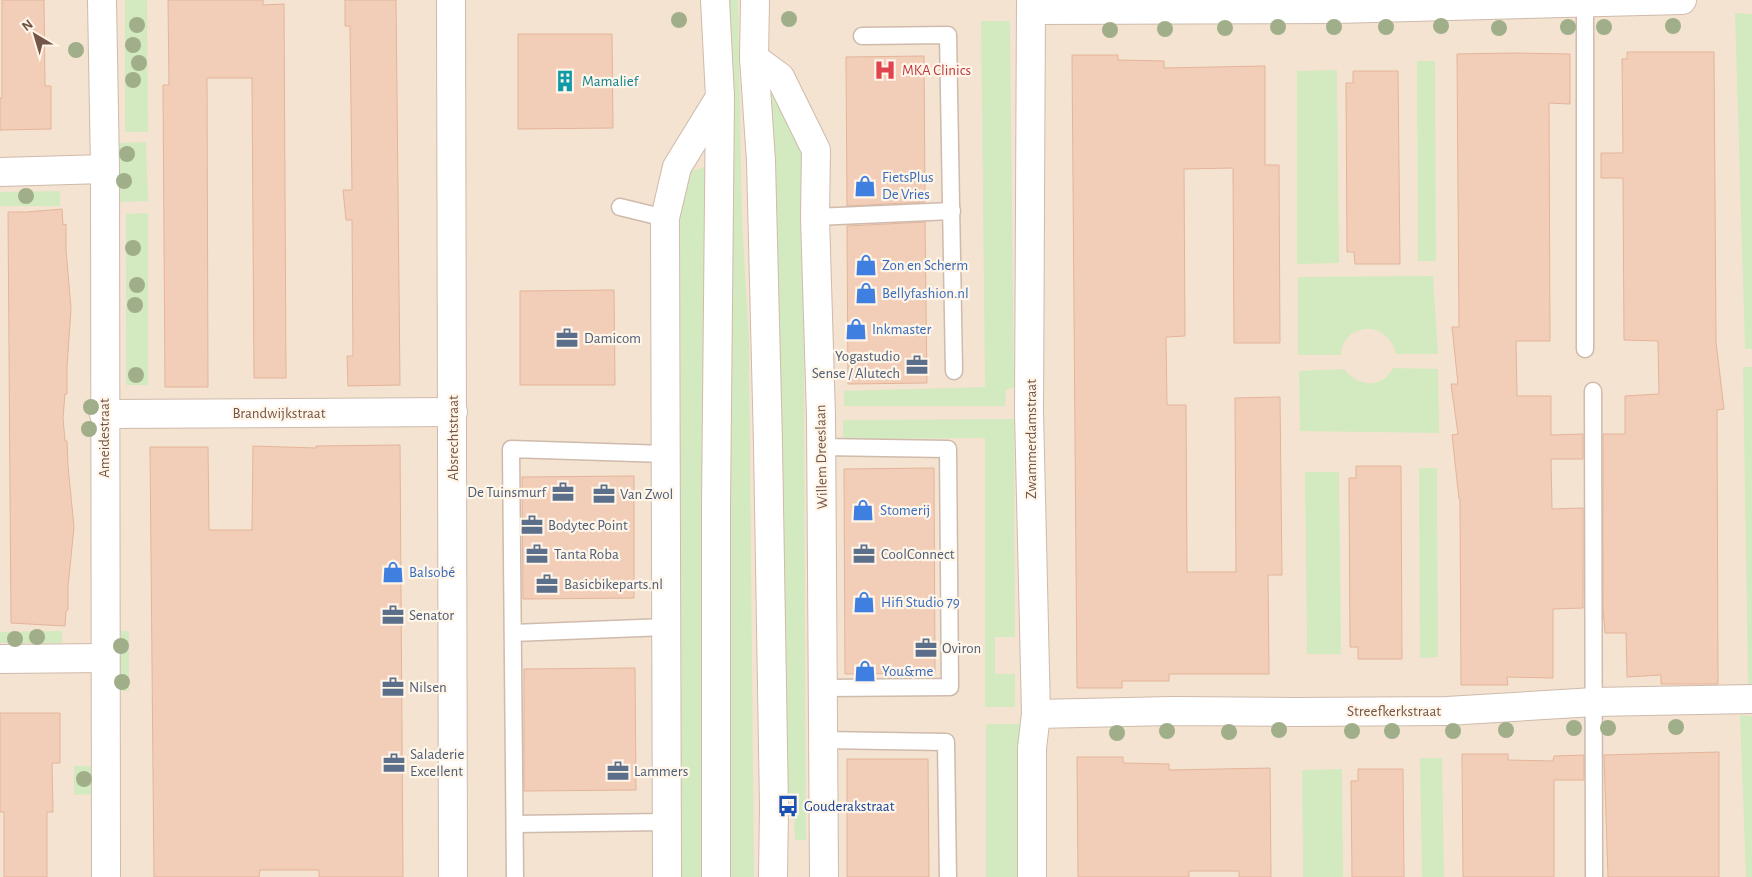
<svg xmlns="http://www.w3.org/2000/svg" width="1752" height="877" font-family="'Alegreya Sans',sans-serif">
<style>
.residential{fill:#f4e3d0}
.green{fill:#d3eac1}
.building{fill:#f2ceb9;stroke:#e4b49a}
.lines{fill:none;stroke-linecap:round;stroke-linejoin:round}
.lane-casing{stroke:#cfbaac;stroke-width:19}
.street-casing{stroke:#cfbaac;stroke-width:30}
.secondary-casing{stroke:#d2baa9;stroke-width:30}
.lane{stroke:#fff;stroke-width:16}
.street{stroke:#fff;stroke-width:28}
.secondary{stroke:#fff;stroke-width:28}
.tree{fill:#a0af89}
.labels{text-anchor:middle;stroke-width:4.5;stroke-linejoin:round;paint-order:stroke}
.health-label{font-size:15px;fill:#be3a42;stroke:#fff5e8;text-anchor:start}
.culture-label{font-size:15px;fill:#0d838f;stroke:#fff5e8;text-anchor:start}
.shop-label{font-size:15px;fill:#366cbe;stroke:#fff5e8;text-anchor:start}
.service-label{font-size:15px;fill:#4e5e75;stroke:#fff5e8;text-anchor:start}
.street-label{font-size:15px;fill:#745648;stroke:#fff5e8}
.transit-label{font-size:15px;fill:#164399;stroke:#fff5e8;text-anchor:start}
</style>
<rect width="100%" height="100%" fill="#fcf1e2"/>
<rect class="residential" x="0" y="0" width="1752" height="877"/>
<g class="green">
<path d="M125 0H147L148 132H125Z"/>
<path d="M727 0H738L742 221 749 340 754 877H729Z"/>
<path d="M1735 13 1752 14V349H1745Z"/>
<path d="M981 21H1010L1014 387 1006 390 1005 406H844V391L985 387Z"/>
<path d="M1417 61H1435L1436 261H1418Z"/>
<path d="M1337 70 1339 263 1297 264V71Z"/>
<path d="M773 92 803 148 806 840H795L793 797 783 796 768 96Z"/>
<path d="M146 142 148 201 119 202 118 143Z"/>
<path d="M705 167 708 877H682L680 204 685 173Z"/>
<path d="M60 191V206H0V192Z"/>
<path d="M148 213V385H126V214Z"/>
<path d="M1433 276 1438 354H1396C1388 318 1342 323 1341 355H1298V277Z"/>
<path d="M1743 367H1752V685H1748Z"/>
<path d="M1393 368 1438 369 1439 433 1300 431 1299 371 1344 369C1356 386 1382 390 1393 368Z"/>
<path d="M1014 419 1015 637H995V674H1015V707H985V438L843 439V420Z"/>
<path d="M1419 468H1437L1438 657 1420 658Z"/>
<path d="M1305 472H1339L1341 654H1307Z"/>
<path d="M62 631V643H0V632Z"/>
<path d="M115 631H129V691H114Z"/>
<path d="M1740 715 1752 716V877H1746Z"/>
<path d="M986 724H1022L1020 877H986Z"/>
<path d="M1420 758H1442L1444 877H1422Z"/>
<path d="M74 766H93V794L74 795Z"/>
<path d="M1342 769 1343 877H1303L1302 770Z"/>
</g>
<g class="building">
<path d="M2 0H44L45 86H51V129L0 130V98H2Z"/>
<path d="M168 0H263V5L284 4 286 378H254L252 78H207L208 387H165L163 85H169Z"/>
<path d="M345 0H396L400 385 348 386 347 356H353L352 220H346L343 190H352L350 26H345Z"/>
<path d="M518 34H612L613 128 518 129Z"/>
<path d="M1627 52H1714L1716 342 1724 409 1717 410 1718 684H1661V675L1627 677 1626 633H1605L1603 608V434H1625V396L1659 394 1658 341 1624 340 1623 178H1601V153H1623L1622 59H1627Z"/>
<path d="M1514 53 1570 54V104L1549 103 1550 341H1516L1517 396H1551V435L1583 434V459H1551L1552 509 1583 508V608L1553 609V678L1507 677 1508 685H1461L1460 499H1459L1452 435 1458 434 1451 384H1458L1452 327H1459L1457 54Z"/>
<path d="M1072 55H1118V60L1164 61V68L1265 66V165H1279L1280 343H1234L1233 168 1184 169 1185 336 1166 337 1167 405H1186L1187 572H1236L1235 398 1280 397 1282 575H1268L1269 674H1169V681H1122V688H1077Z"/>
<path d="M924 56 925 202 847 206 846 57Z"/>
<path d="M1353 71H1398L1400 264H1355L1354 252H1347L1346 83H1353Z"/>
<path d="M62 209 63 225 66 224V250L71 309 67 366V394H65L63 418 65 441H67L68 466 74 527 68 586V610L66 611 65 626 11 623 8 212H26Z"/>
<path d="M925 222 927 383 848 384 847 226Z"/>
<path d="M614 290 615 385H520V291Z"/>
<path d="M400 445 403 877H319V870H260L259 877H154L150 447H208L209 530H252L253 446 316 448V446Z"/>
<path d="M1356 466H1401L1402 659H1358V647H1350L1349 478H1356Z"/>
<path d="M934 468 935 673 845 674 844 469Z"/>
<path d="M634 476V598L523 599 522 477Z"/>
<path d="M635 668 636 790 524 791V669Z"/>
<path d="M0 713H60V763H52L53 812H47V877H4V812H0Z"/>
<path d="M1719 752V877H1608L1604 755Z"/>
<path d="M1462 754H1508V760L1553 761 1554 756 1584 755V780H1554V877H1463Z"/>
<path d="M1077 757H1123V763L1169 764V770L1270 768 1271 877H1239V871H1189V877H1078Z"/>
<path d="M847 759H928L929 877H847Z"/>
<path d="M1358 769H1403L1404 877H1352L1351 781H1358Z"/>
</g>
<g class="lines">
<g class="lane-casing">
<g id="lane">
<path d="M1585 4V349"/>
<path d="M862 36 948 35 954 371"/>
<path d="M620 207 665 218"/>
<path d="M815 217 952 211"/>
<path d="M1593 391 1594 877"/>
<path d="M821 447 948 449 950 687 823 688"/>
<path d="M513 633 666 627"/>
<path d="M823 740 946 742 948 877"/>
<path d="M515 824 666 822"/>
<path d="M515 877 511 449 666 454"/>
</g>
</g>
<g class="street-casing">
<g id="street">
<path d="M102 0 105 169 106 877"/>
<path d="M451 0 453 877"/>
<path d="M1031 0 1029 412 1036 714 1032 748V877"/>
<path d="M1031 10 1336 9 1682 0"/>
<path d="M754 58 780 77 816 150 815 217 821 417 824 877"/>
<path d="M0 172 105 169"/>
<path d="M104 414 453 412"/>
<path d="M0 659 105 658"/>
<path d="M1036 714 1172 711 1295 712 1447 711 1594 702 1752 699"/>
<path d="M667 877 665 218 677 167 720 97"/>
</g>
</g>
<g class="secondary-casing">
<g id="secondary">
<path d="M715 0 720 97 716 507V877"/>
<path d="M755 0 754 58 761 161 768 444 774 807 773 877"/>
</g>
</g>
<use href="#lane" class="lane"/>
<use href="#street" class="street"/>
<use href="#secondary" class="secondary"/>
</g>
<g class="tree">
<circle cx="789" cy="19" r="8"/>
<circle cx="679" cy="20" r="8"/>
<circle cx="137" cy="25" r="8"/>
<circle cx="1441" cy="26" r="8"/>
<circle cx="1673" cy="26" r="8"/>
<circle cx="1278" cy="27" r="8"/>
<circle cx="1334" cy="27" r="8"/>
<circle cx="1386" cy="27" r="8"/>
<circle cx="1568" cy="27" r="8"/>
<circle cx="1604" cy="27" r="8"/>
<circle cx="1225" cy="28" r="8"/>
<circle cx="1499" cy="28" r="8"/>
<circle cx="1165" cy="29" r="8"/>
<circle cx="1110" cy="30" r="8"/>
<circle cx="133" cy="45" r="8"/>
<circle cx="76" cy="50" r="8"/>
<circle cx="139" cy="63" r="8"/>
<circle cx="133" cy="80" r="8"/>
<circle cx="127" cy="154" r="8"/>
<circle cx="124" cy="181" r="8"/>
<circle cx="26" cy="196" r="8"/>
<circle cx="133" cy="248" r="8"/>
<circle cx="137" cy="285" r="8"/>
<circle cx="135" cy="305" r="8"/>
<circle cx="136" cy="375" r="8"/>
<circle cx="91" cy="407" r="8"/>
<circle cx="89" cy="429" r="8"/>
<circle cx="37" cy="637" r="8"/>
<circle cx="15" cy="639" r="8"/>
<circle cx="121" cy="646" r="8"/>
<circle cx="122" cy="682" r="8"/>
<circle cx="1676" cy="727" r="8"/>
<circle cx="1574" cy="728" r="8"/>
<circle cx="1608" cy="728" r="8"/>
<circle cx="1279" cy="730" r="8"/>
<circle cx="1506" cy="730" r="8"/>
<circle cx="1167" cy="731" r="8"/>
<circle cx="1352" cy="731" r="8"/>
<circle cx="1392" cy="731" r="8"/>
<circle cx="1453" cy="731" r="8"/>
<circle cx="1229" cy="732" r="8"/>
<circle cx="1117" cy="733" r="8"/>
<circle cx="84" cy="779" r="8"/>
</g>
<defs>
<g id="hospital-bare" transform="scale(1.725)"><path d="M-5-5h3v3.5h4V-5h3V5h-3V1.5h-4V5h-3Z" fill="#e0444e" stroke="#fff5e8" stroke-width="2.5" paint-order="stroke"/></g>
<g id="building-bare" transform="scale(1.725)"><path d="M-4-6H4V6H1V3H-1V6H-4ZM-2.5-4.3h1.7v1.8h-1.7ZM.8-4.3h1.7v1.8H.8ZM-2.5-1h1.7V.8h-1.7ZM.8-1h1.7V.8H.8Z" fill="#0f9aa8" stroke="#fff5e8" stroke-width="2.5" paint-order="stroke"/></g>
<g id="shop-bare" transform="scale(1.725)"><path d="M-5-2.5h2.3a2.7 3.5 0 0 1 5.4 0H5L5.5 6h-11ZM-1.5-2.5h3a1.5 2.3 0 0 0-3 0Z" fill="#3f7fe0" stroke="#fff5e8" stroke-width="2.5" paint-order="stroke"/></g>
<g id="office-bare" transform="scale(1.725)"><path d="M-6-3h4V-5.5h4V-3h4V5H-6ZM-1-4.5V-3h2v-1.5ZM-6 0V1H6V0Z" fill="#5c6f8a" stroke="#fff5e8" stroke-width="2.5" paint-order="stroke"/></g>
<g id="bus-bare" transform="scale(1.725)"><path d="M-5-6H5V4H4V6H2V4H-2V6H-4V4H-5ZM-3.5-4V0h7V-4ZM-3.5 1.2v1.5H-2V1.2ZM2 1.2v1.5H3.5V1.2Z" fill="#1a4fb4" stroke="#fff5e8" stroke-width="2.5" paint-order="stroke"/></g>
</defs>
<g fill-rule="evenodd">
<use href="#hospital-bare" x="885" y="70"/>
<use href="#building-bare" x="565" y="81"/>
<use href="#shop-bare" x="865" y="186"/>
<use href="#shop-bare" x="866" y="265"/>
<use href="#shop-bare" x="866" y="293"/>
<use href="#shop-bare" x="856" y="329"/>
<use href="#office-bare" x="567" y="338"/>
<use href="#office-bare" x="917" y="365"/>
<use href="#office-bare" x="563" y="492"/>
<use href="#office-bare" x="604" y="494"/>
<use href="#shop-bare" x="863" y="510"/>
<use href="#office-bare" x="532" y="525"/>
<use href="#office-bare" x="537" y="554"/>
<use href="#office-bare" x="864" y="554"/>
<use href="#shop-bare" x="393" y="572"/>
<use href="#office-bare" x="547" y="584"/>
<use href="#shop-bare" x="864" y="602"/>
<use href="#office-bare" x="393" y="615"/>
<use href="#office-bare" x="926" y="648"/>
<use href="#shop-bare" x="865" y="671"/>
<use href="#office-bare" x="393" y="687"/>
<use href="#office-bare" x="394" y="763"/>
<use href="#office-bare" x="618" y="771"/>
<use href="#bus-bare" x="788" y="806"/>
</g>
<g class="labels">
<g class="health-label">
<text x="902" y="75">MKA Clinics</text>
</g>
<g class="culture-label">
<text x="582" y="86">Mamalief</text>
</g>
<g class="shop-label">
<text x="882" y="182">FietsPlus<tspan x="882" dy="17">De Vries</tspan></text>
<text x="882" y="270">Zon en Scherm</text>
<text x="882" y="298">Bellyfashion.nl</text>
<text x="872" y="334">Inkmaster</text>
<text x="880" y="515">Stomerij</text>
<text x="409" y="577">Balsobé</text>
<text x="881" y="607">Hifi Studio 79</text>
<text x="882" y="676">You&amp;me</text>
</g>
<g class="service-label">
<text x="584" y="343">Damicom</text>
<text x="900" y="361" text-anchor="end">Yogastudio<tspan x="900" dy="17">Sense / Alutech</tspan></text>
<text x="546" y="497" text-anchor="end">De Tuinsmurf</text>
<text x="620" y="499">Van Zwol</text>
<text x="548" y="530">Bodytec Point</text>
<text x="554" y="559">Tanta Roba</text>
<text x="881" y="559">CoolConnect</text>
<text x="564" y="589">Basicbikeparts.nl</text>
<text x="409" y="620">Senator</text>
<text x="942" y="653">Oviron</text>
<text x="409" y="692">Nilsen</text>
<text x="410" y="759">Saladerie<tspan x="410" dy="17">Excellent</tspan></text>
<text x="634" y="776">Lammers</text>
</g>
<g class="street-label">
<text x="279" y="418">Brandwijkstraat</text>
<text transform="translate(104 438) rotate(-90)" y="5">Ameidestraat</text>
<text transform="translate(453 438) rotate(-90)" y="5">Absrechtstraat</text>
<text transform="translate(1031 439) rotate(-90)" y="5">Zwammerdamstraat</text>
<text transform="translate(821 457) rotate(-91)" y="5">Willem Dreeslaan</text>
<text x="1394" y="716">Streefkerkstraat</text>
</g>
<g class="transit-label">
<text x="804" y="811">Gouderakstraat</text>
</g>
</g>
<g transform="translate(35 35) rotate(322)" stroke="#fff5e8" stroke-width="4" paint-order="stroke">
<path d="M0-4L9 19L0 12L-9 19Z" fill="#745648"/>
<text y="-8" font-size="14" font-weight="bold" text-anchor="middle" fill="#745648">N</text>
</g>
</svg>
